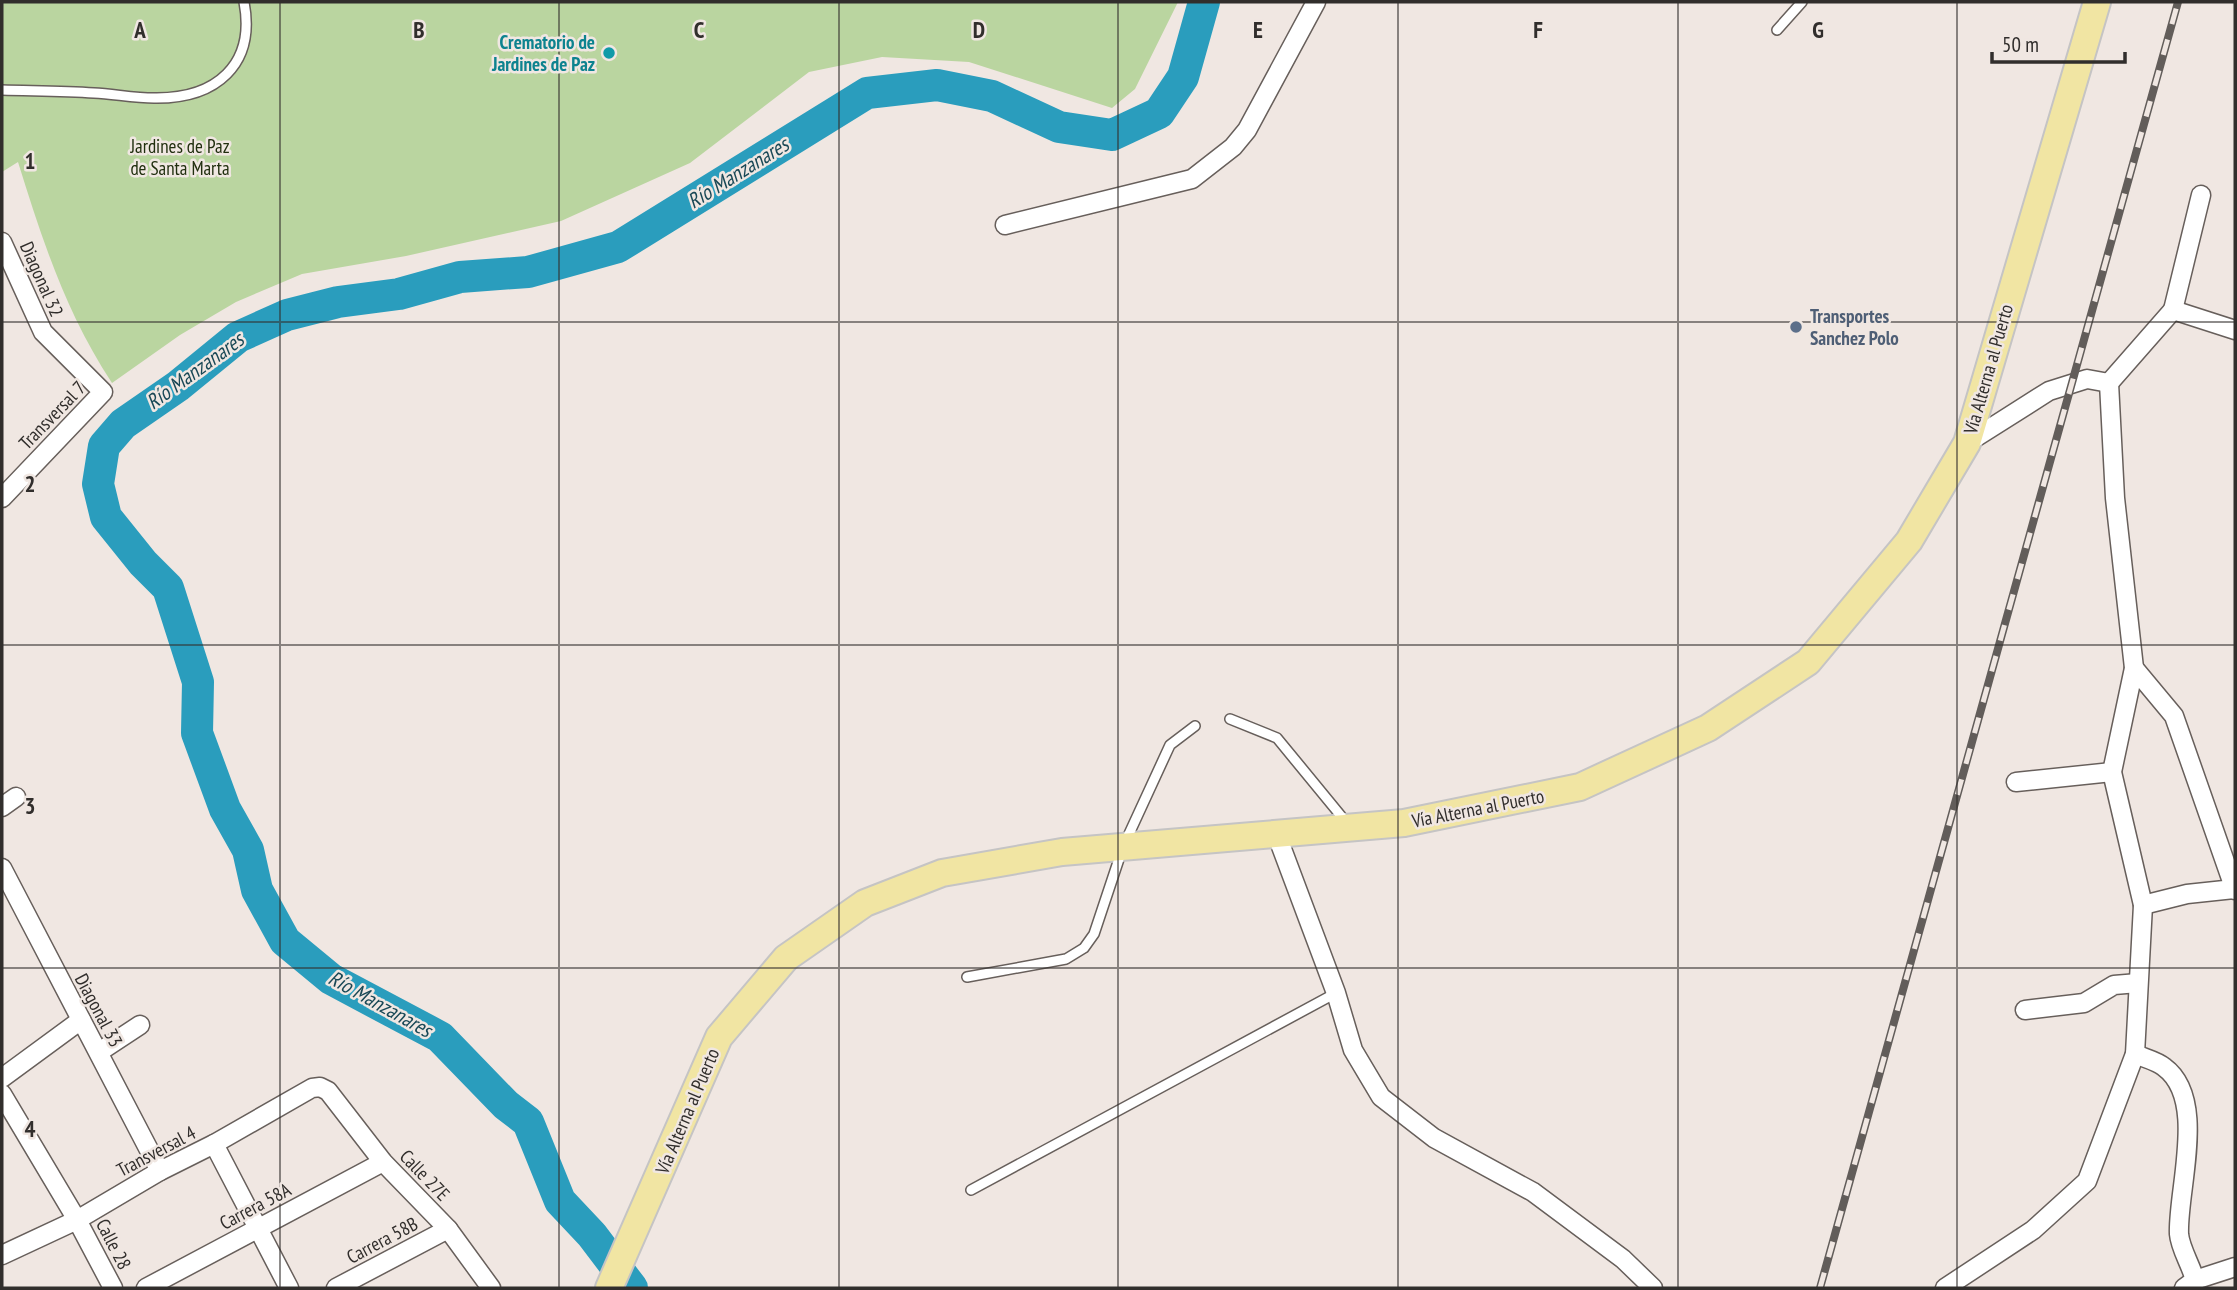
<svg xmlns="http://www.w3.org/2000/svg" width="2237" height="1290" font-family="'PT Sans Narrow',sans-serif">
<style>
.green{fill:#bad5a0}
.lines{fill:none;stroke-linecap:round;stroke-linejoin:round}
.river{stroke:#2a9dbd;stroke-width:32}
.lane-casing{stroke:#675f5b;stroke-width:12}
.street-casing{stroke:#675f5b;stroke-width:21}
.primary-casing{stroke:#c5c4c4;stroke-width:30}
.lane{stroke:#fff;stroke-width:9}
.street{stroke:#fff;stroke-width:18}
.primary{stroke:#f1e5a3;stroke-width:26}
.rail-casing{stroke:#625d5a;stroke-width:8}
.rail{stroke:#f0e7e2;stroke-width:5;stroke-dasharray:16;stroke-linecap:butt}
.grid{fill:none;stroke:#312e2c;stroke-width:2;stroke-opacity:0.55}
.culture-dot{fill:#0f9aa8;stroke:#f0e7e2;stroke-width:2.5}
.service-dot{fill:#5c6f8a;stroke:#f0e7e2;stroke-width:2.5}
.labels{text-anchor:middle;stroke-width:5;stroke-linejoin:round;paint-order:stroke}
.culture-label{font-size:19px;font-weight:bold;fill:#0d838f;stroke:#f0e7e2;text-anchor:end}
.park-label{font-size:19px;fill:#212f0f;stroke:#f0e7e2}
.street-label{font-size:19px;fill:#312e2c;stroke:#f0e7e2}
.service-label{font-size:19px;font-weight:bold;fill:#4e5e75;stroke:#f0e7e2;text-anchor:start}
.water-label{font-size:21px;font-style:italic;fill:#194856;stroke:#f0e7e2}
.grid-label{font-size:23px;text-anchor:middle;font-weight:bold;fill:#312e2c;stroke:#f0e7e2;stroke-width:5;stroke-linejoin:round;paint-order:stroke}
</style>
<rect width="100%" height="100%" fill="#f0e7e2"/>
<path class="green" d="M2 2H1178L1135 89 1112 108 969 62 882 57 809 72 690 163 561 221 406 256 302 274 236 302 180 335 112 383C66 313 43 242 18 162L2 172Z"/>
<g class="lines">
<path class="river" d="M632 1288 592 1235 560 1201 528 1122 506 1105 440 1037 331 979 285 941 257 890 248 850 225 809 197 733 198 682 168 588 143 563 106 517 98 484 104 446 123 424 178 386 238 337 287 315 338 302 399 294 460 277 528 272 618 247 867 93 937 85 992 96 1059 127 1112 135 1159 113 1183 77 1204 2"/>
<g class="lane-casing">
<g id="lane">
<path d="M1777 30 1802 2"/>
<path d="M2 90C33 91 63 91 94 93 114 94 134 98 154 98 216 99 256 65 244 2"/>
<path d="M1230 719 1277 738 1346 822"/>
<path d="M967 977 1066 959 1084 948 1094 934 1123 847 1170 745 1195 726"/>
<path d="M971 1190 1336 993"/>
</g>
</g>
<g class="street-casing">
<g id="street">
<path d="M1005 225 1192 179 1233 147 1247 130 1316 2"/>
<path d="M2 242 43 332 103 392 2 498"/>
<path d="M2173 310 2201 195"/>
<path d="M1967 443 2049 391 2087 379 2109 383 2173 310 2235 330"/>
<path d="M2134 668 2174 716 2235 890"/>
<path d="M2016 782 2112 772"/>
<path d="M2 807 16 797"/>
<path d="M1276 833 1336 993 1353 1050 1381 1097 1434 1138 1533 1192 1623 1259 1653 1288"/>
<path d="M2 868 160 1171"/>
<path d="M2143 905 2187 894 2234 889"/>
<path d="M2025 1010 2084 1003 2114 985 2138 983"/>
<path d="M99 1052 140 1025"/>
<path d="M2135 1054C2144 1058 2157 1061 2164 1067 2208 1099 2177 1190 2179 1234 2180 1248 2191 1265 2195 1280"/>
<path d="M2 1078 81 1020"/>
<path d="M2 1094 77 1220 113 1288"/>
<path d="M214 1144 289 1288"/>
<path d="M2 1255 77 1220 160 1171 214 1144 312 1088 320 1087 328 1091 383 1162 448 1229 491 1288"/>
<path d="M146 1288 383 1162"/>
<path d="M336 1288 448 1229"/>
<path d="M1945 1288 2033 1230 2087 1181 2135 1054 2143 905 2112 772 2134 668 2115 498 2109 383"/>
<path d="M2184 1288 2195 1280 2235 1267"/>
</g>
</g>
<g class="primary-casing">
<path id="primary" d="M609 1288 719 1037 786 958 865 903 942 873 1062 852 1404 823 1580 787 1708 728 1808 662 1909 541 1967 443 2097 2"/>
</g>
<use href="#lane" class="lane"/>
<use href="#street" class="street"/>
<use href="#primary" class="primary"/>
<g class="rail-casing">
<path id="rail" d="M1820 1288 2178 2"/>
</g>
<use href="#rail" class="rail"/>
</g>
<path class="grid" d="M280 2V1288M559 2V1288M839 2V1288M1118 2V1288M1398 2V1288M1678 2V1288M1957 2V1288M2 322H2235M2 645H2235M2 968H2235"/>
<circle class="culture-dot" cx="609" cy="53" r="7"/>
<circle class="service-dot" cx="1796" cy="327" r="7"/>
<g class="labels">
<g class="culture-label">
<text x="595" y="49">Crematorio de<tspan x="595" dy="22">Jardines de Paz</tspan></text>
</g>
<g class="park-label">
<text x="180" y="153">Jardines de Paz<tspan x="180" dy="22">de Santa Marta</tspan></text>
</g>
<g class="street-label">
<text transform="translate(42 279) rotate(66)" y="7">Diagonal 32</text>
<text transform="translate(1988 369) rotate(-74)" y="7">Vía Alterna al Puerto</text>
<text transform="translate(52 415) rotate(-46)" y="7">Transversal 7</text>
<text transform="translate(1478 808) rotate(-11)" y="7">Vía Alterna al Puerto</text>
<text transform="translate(99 1010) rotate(62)" y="7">Diagonal 33</text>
<text transform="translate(687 1111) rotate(-67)" y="7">Vía Alterna al Puerto</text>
<text transform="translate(156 1151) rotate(-28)" y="7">Transversal 4</text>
<text transform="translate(425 1175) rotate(46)" y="7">Calle 27E</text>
<text transform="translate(255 1206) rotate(-28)" y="7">Carrera 58A</text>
<text transform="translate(382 1240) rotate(-28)" y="7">Carrera 58B</text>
<text transform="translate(114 1244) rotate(63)" y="7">Calle 28</text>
</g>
<g class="service-label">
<text x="1810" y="323">Transportes<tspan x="1810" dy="22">Sanchez Polo</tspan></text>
</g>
<g class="water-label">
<text transform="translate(738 173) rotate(-32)" y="7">Río Manzanares</text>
<text transform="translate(195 371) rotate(-36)" y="7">Río Manzanares</text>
<text transform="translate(380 1004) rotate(29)" y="7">Río Manzanares</text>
</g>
</g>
<g class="grid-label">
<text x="140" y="38">A</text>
<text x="419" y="38">B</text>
<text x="699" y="38">C</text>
<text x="979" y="38">D</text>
<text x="1258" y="38">E</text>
<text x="1538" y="38">F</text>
<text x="1818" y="38">G</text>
<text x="30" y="169">1</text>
<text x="30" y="492">2</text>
<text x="30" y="814">3</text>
<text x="30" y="1137">4</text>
</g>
<rect width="2237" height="1290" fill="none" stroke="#312e2c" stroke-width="7"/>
<path d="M1992 52v10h133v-10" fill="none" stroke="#312e2c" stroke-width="3.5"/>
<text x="2002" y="52" font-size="21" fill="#312e2c" stroke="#f0e7e2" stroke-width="5" paint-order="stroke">50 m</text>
</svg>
